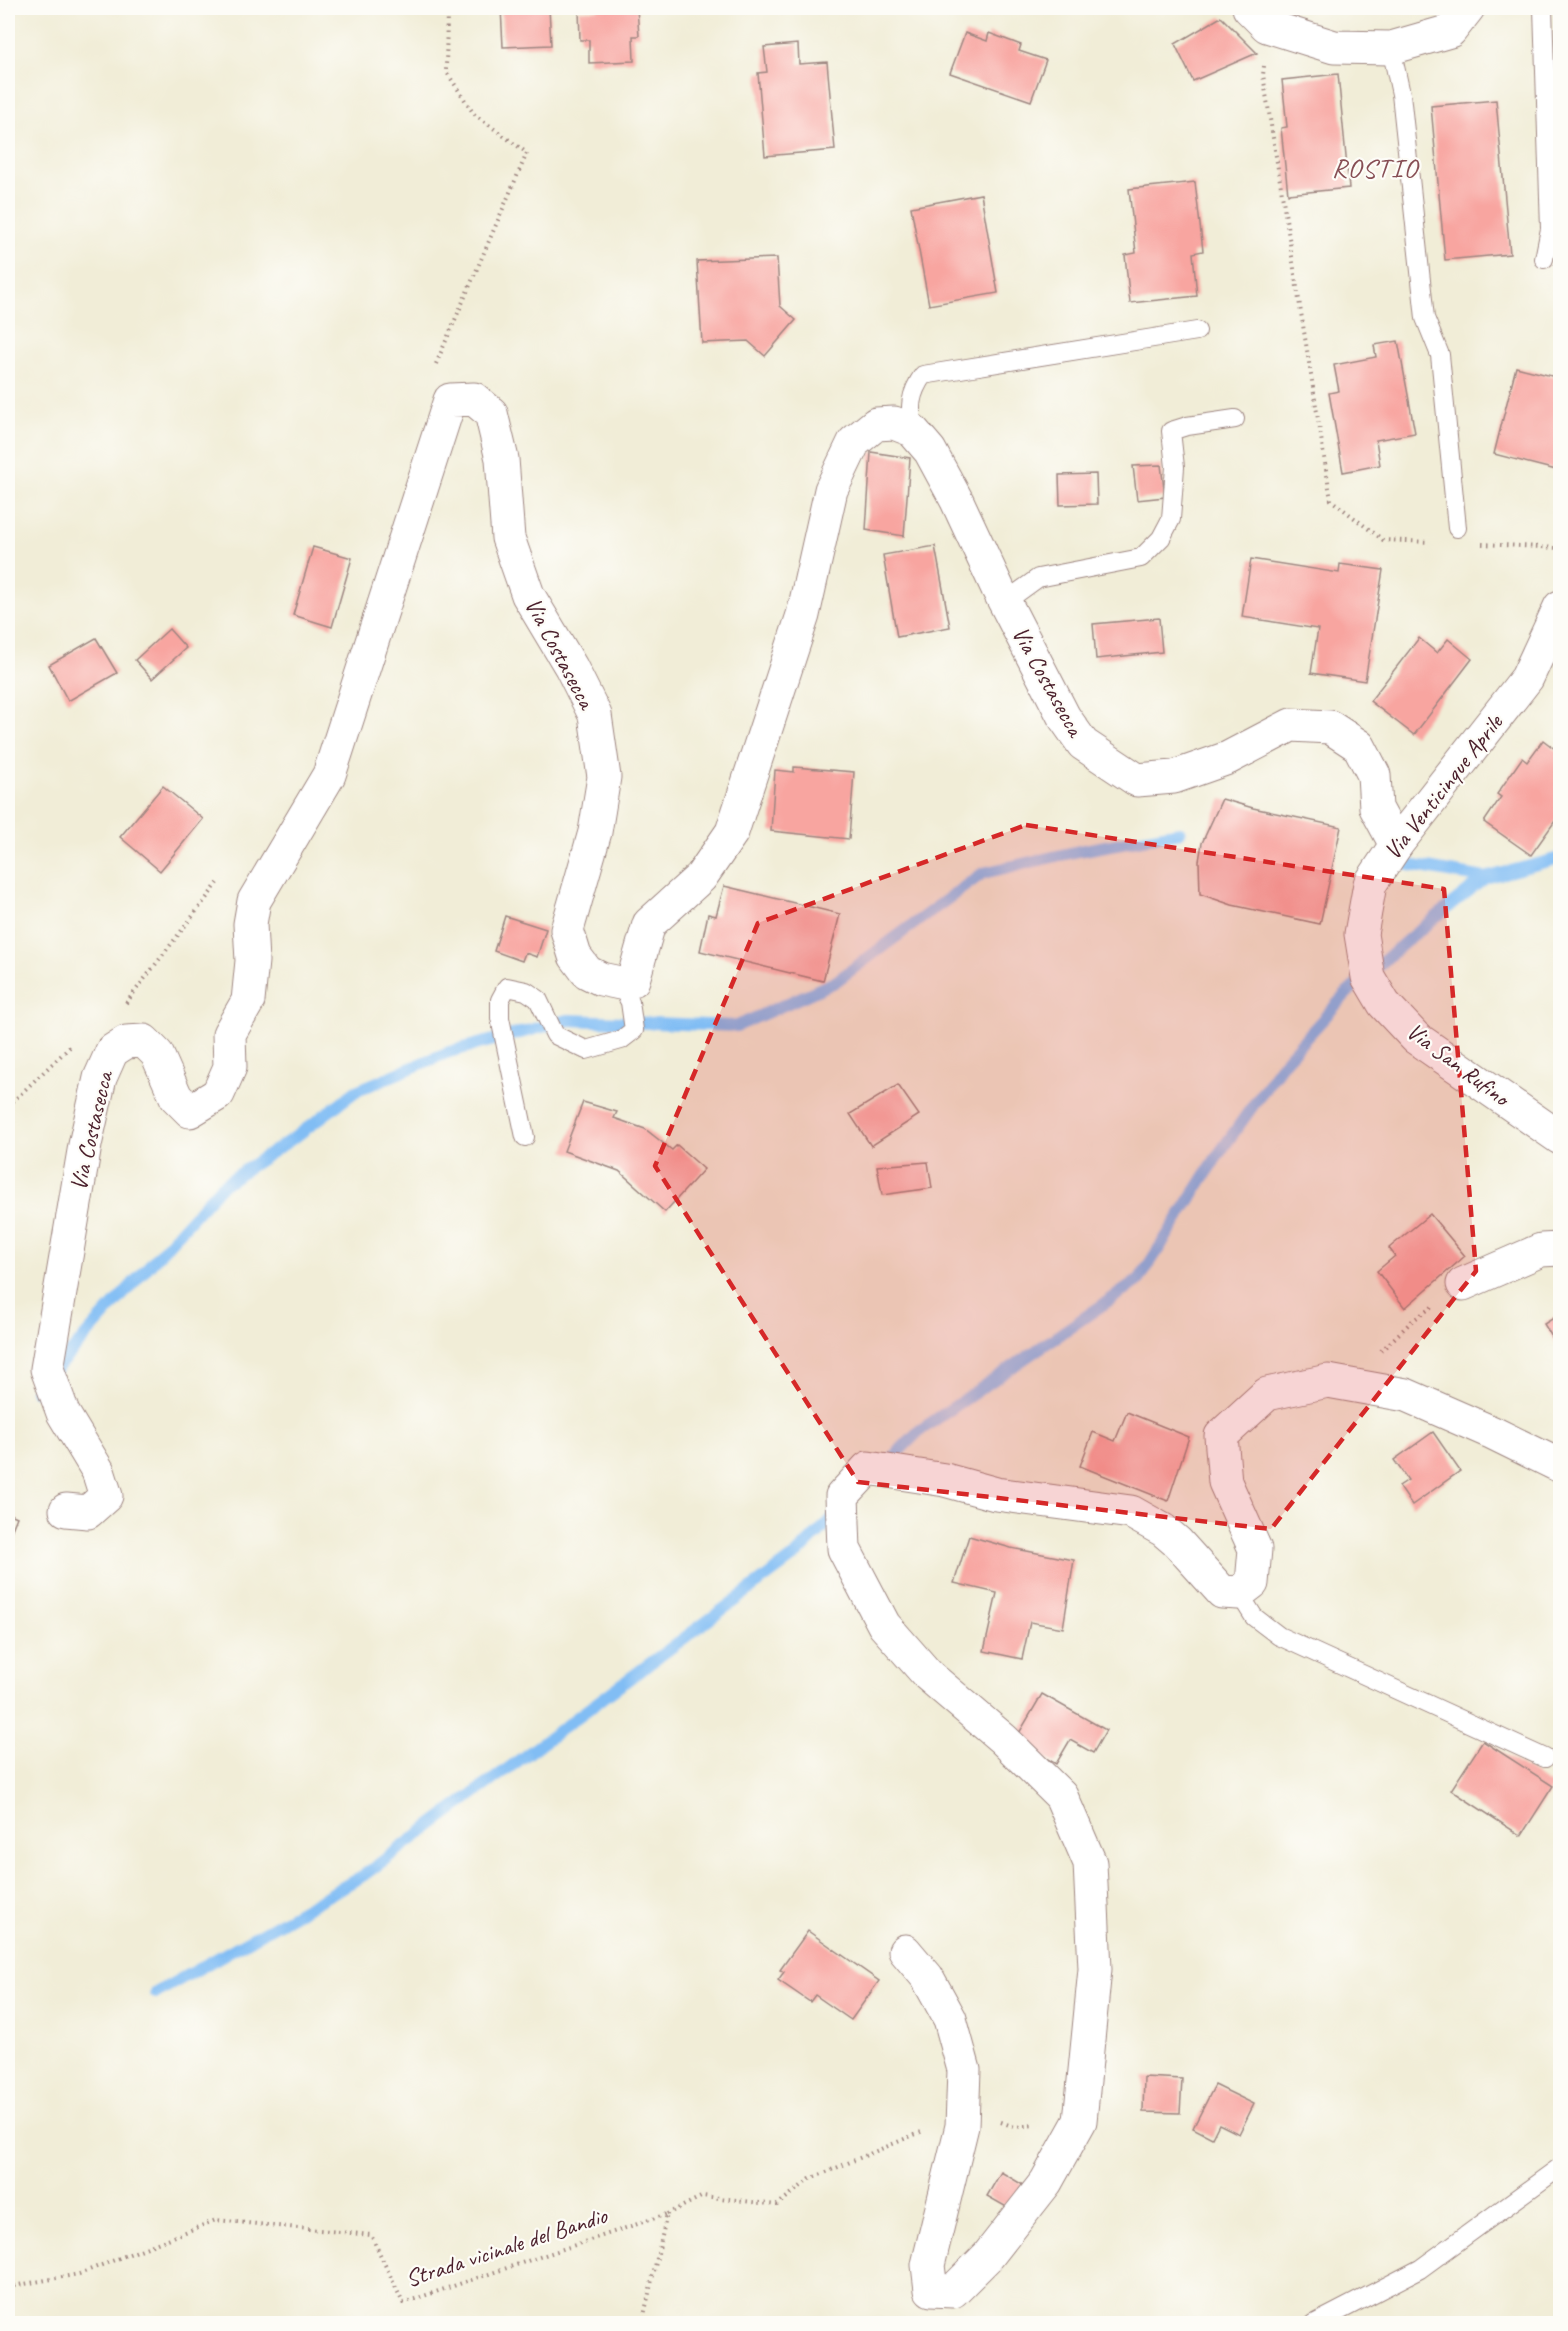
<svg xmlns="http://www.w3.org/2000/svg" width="1568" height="2331" font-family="Caveat,sans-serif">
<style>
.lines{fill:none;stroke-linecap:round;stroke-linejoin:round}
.stream{stroke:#81bdf4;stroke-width:12}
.building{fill:#f8a5a0}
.service-casing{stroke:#9e8681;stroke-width:20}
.minor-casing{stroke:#9e8681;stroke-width:35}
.secondary-casing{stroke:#9e8681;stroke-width:35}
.path{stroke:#9e8681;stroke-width:4;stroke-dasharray:1.5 4.5;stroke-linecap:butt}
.service{stroke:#fff;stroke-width:18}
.minor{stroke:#fff;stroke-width:33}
.secondary{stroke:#fff;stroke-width:33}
.marked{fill:#d62828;fill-opacity:0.2;stroke:#d62828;stroke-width:4.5;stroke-dasharray:12 8;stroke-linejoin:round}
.labels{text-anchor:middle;stroke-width:4.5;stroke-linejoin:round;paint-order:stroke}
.street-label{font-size:24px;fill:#4a1f2b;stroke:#fdfcf7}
.quarter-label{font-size:27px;letter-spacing:1.5px;fill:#874e54;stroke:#fdfcf7}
</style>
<rect width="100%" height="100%" fill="#fdfcf7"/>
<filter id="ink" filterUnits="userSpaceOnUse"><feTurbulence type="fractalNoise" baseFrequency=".0167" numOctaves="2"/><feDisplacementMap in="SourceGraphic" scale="12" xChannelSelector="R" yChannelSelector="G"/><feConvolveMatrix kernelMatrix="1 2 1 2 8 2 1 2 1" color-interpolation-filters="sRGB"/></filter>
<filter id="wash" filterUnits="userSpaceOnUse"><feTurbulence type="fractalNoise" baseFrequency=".008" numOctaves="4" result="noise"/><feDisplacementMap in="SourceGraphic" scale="24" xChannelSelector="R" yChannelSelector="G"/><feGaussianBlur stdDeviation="1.35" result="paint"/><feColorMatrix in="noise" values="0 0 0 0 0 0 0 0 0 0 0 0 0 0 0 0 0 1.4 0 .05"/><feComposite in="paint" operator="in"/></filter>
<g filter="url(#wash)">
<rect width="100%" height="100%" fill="#f1edd7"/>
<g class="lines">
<g class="stream">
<path d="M1409 865 1485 878"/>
<path d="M36 1391 221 1186 298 1135 356 1091 449 1052 568 1020 737 1026 835 982 983 873 1079 851 1180 832"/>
<path d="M883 1467 919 1431 1139 1280 1218 1155 1283 1063 1346 994 1411 937 1485 878 1560 858"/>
<path d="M156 1993 364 1875 795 1556 838 1513"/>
</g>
</g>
<g id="blocks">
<g class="building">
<path d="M501 8H549L551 45 503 47Z"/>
<path d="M598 8H637L639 36H633L634 61 589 63V40H580L579 10H598Z"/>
<path d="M1221 17 1257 53 1193 81 1175 44Z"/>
<path d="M965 33 987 41 989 33 1021 45 1019 51 1046 60 1031 101 950 73Z"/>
<path d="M798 44 799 64 827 62 835 150 765 156 758 73 767 72 764 47Z"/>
<path d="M1338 74 1349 188 1288 194 1281 128 1287 127 1282 80Z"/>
<path d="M1496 100 1510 254 1445 260 1431 106Z"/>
<path d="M1195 182 1203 251 1193 253 1197 296 1130 303 1125 255 1136 253 1129 189Z"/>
<path d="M981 194 998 293 929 305 911 207Z"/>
<path d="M777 258 780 306 796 320 765 356 748 341 702 343 697 261Z"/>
<path d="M1398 341 1415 433 1376 440 1380 465 1343 472 1329 393 1339 391 1334 365 1376 357 1374 345Z"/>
<path d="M1516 367 1560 378V471L1494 454Z"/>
<path d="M871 452 910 458 904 536 866 530Z"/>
<path d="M1161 465 1165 497 1137 500 1133 466Z"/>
<path d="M1096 474 1097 504 1060 505 1059 475Z"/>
<path d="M935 546 950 627 897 637 883 555Z"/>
<path d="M313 547 352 558 332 627 293 615Z"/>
<path d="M1251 559 1339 573 1340 564 1383 570 1365 681 1311 673 1318 629 1242 617Z"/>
<path d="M1159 618 1162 652 1096 659 1093 624Z"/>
<path d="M169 629 186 648 152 679 135 660Z"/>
<path d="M96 638 117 673 68 701 49 665Z"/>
<path d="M1419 638 1437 653 1448 639 1472 659 1414 735 1370 701Z"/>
<path d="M1543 740 1560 753V814L1531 855 1484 822 1501 797 1497 794 1522 758 1527 762Z"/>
<path d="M794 767 854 772 849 839 771 831 775 770 794 772Z"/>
<path d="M163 786 203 819 160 871 120 837Z"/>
<path d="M1222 799 1253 808 1341 827 1320 924 1232 905 1200 894 1199 861 1202 843Z"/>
<path d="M724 886 840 914 823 981 700 951 708 914 716 916Z"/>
<path d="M505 916 546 929 537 957 525 953 522 961 494 951Z"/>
<path d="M898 1085 919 1115 871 1146 850 1114Z"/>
<path d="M583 1102 617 1112 614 1118 645 1129 672 1150 677 1145 704 1169 665 1212 619 1171 564 1151Z"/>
<path d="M928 1162 932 1188 882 1195 877 1166Z"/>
<path d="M1430 1214 1465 1256 1405 1308 1377 1271 1395 1256 1389 1248Z"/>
<path d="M1560 1314V1350L1544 1324Z"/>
<path d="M1127 1412 1189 1437 1168 1501 1080 1466 1093 1432 1115 1441Z"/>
<path d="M1433 1432 1460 1471 1412 1505 1399 1486 1408 1480 1394 1460Z"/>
<path d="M8 1513 17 1517 8 1539Z"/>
<path d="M969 1536 1011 1548 1074 1560 1063 1628 1030 1622 1022 1659 984 1651 997 1593 954 1583Z"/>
<path d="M1042 1694 1106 1730 1093 1753 1070 1740 1056 1764 1015 1740Z"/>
<path d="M1483 1741 1553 1786 1521 1836 1451 1790Z"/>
<path d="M808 1931 879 1981 851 2020 815 1995 810 2002 778 1980 784 1972 780 1970Z"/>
<path d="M1144 2077 1182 2079 1180 2113 1143 2112Z"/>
<path d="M1215 2085 1254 2104 1239 2134 1219 2124 1212 2138 1193 2128Z"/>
<path d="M1001 2172 1023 2185 1010 2209 987 2196Z"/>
</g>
</g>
</g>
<g filter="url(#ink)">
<use href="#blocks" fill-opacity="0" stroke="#9e8681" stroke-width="1.5"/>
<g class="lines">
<g class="service-casing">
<g id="service">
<path d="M1543 8 1550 229 1544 259"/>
<path d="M1391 48 1401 94 1425 318 1440 355 1457 528"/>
<path d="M912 430C910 407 909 395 923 375L1197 331"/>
<path d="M1005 602 1038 578 1141 558 1161 538 1171 519 1175 467 1171 431 1187 426 1235 419"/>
<path d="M525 1137 500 1018V1000L507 987 526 991 538 999 555 1035 586 1050 621 1040 634 1030 630 1002 620 983"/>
<path d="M1239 1593 1254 1617 1279 1636 1545 1758"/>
<path d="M1314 2324 1420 2269 1560 2167"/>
</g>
</g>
<g class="minor-casing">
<g id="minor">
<path d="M1249 8 1267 26 1334 47 1391 48 1450 31 1468 8"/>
<path d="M1463 1284 1541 1250 1560 1249"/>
<path d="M66 1510 88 1512 106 1496 98 1471 63 1413 47 1369 85 1145 100 1078 112 1051 126 1042 144 1041 157 1054 176 1097 190 1111 218 1094 230 1067 229 1034 248 1001 252 961 250 924 254 901 329 775 450 400 474 399 491 413 502 459 508 538 528 595 571 667 595 715 604 777 595 832 567 930 575 956 587 972 601 979 620 983 633 980 649 924 701 877 732 832 803 615 831 490 854 442 876 424 894 423 912 430 930 451 957 501 998 589 1064 717 1083 744 1137 780 1174 777 1228 758 1291 725 1330 727 1359 746 1374 775 1376 808 1396 845"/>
<path d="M905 1951 927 1977 950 2019 964 2070 962 2126 928 2265 931 2290 953 2291 988 2256 1046 2182 1080 2121 1095 1969 1090 1863 1061 1796 1003 1739 928 1675 884 1625 844 1549 842 1496 868 1468 945 1480 996 1494 1131 1512 1163 1530 1177 1542 1222 1592 1239 1593 1252 1583 1255 1549 1225 1482 1221 1436 1267 1394 1328 1381 1406 1395 1493 1433 1560 1466"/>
</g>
</g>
<g class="secondary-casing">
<path id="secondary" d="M1560 607 1527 678 1396 845 1370 884 1361 934 1368 977 1384 1004 1416 1038 1560 1138"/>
</g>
<g class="path">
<path d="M1264 66 1263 75 1331 500 1383 540 1429 542"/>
<path d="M436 364 527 153 474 114 446 71 447 8"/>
<path d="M1482 544 1560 548"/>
<path d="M126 1003 218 883"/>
<path d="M8 1106 72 1045"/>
<path d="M1381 1351 1412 1321 1432 1307"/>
<path d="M1001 2122 1015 2127 1035 2125"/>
<path d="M667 2214 703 2196 777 2205 810 2179 921 2132"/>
<path d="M8 2287 79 2274 216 2220 371 2235 403 2303 667 2214 642 2324"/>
</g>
<use href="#service" class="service"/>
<use href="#minor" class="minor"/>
<use href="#secondary" class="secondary"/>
</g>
</g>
<path class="marked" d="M1026 825 1444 889 1476 1271 1271 1529 858 1482 655 1166 758 923Z"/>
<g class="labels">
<g class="street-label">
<text transform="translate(560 653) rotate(62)" y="8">Via Costasecca</text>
<text transform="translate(1048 681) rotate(61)" y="8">Via Costasecca</text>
<text transform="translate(1443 787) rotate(-52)" y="8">Via Venticinque Aprile</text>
<text transform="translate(1458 1064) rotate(37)" y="8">Via San Rufino</text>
<text transform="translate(91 1131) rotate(-77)" y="8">Via Costasecca</text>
<text transform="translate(506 2247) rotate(-18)" y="8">Strada vicinale del Bandio</text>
</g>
<g class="quarter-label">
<text x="1375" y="177">ROSTIO</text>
</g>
</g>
<rect width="1568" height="2331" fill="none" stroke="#fdfcf7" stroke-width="30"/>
</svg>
